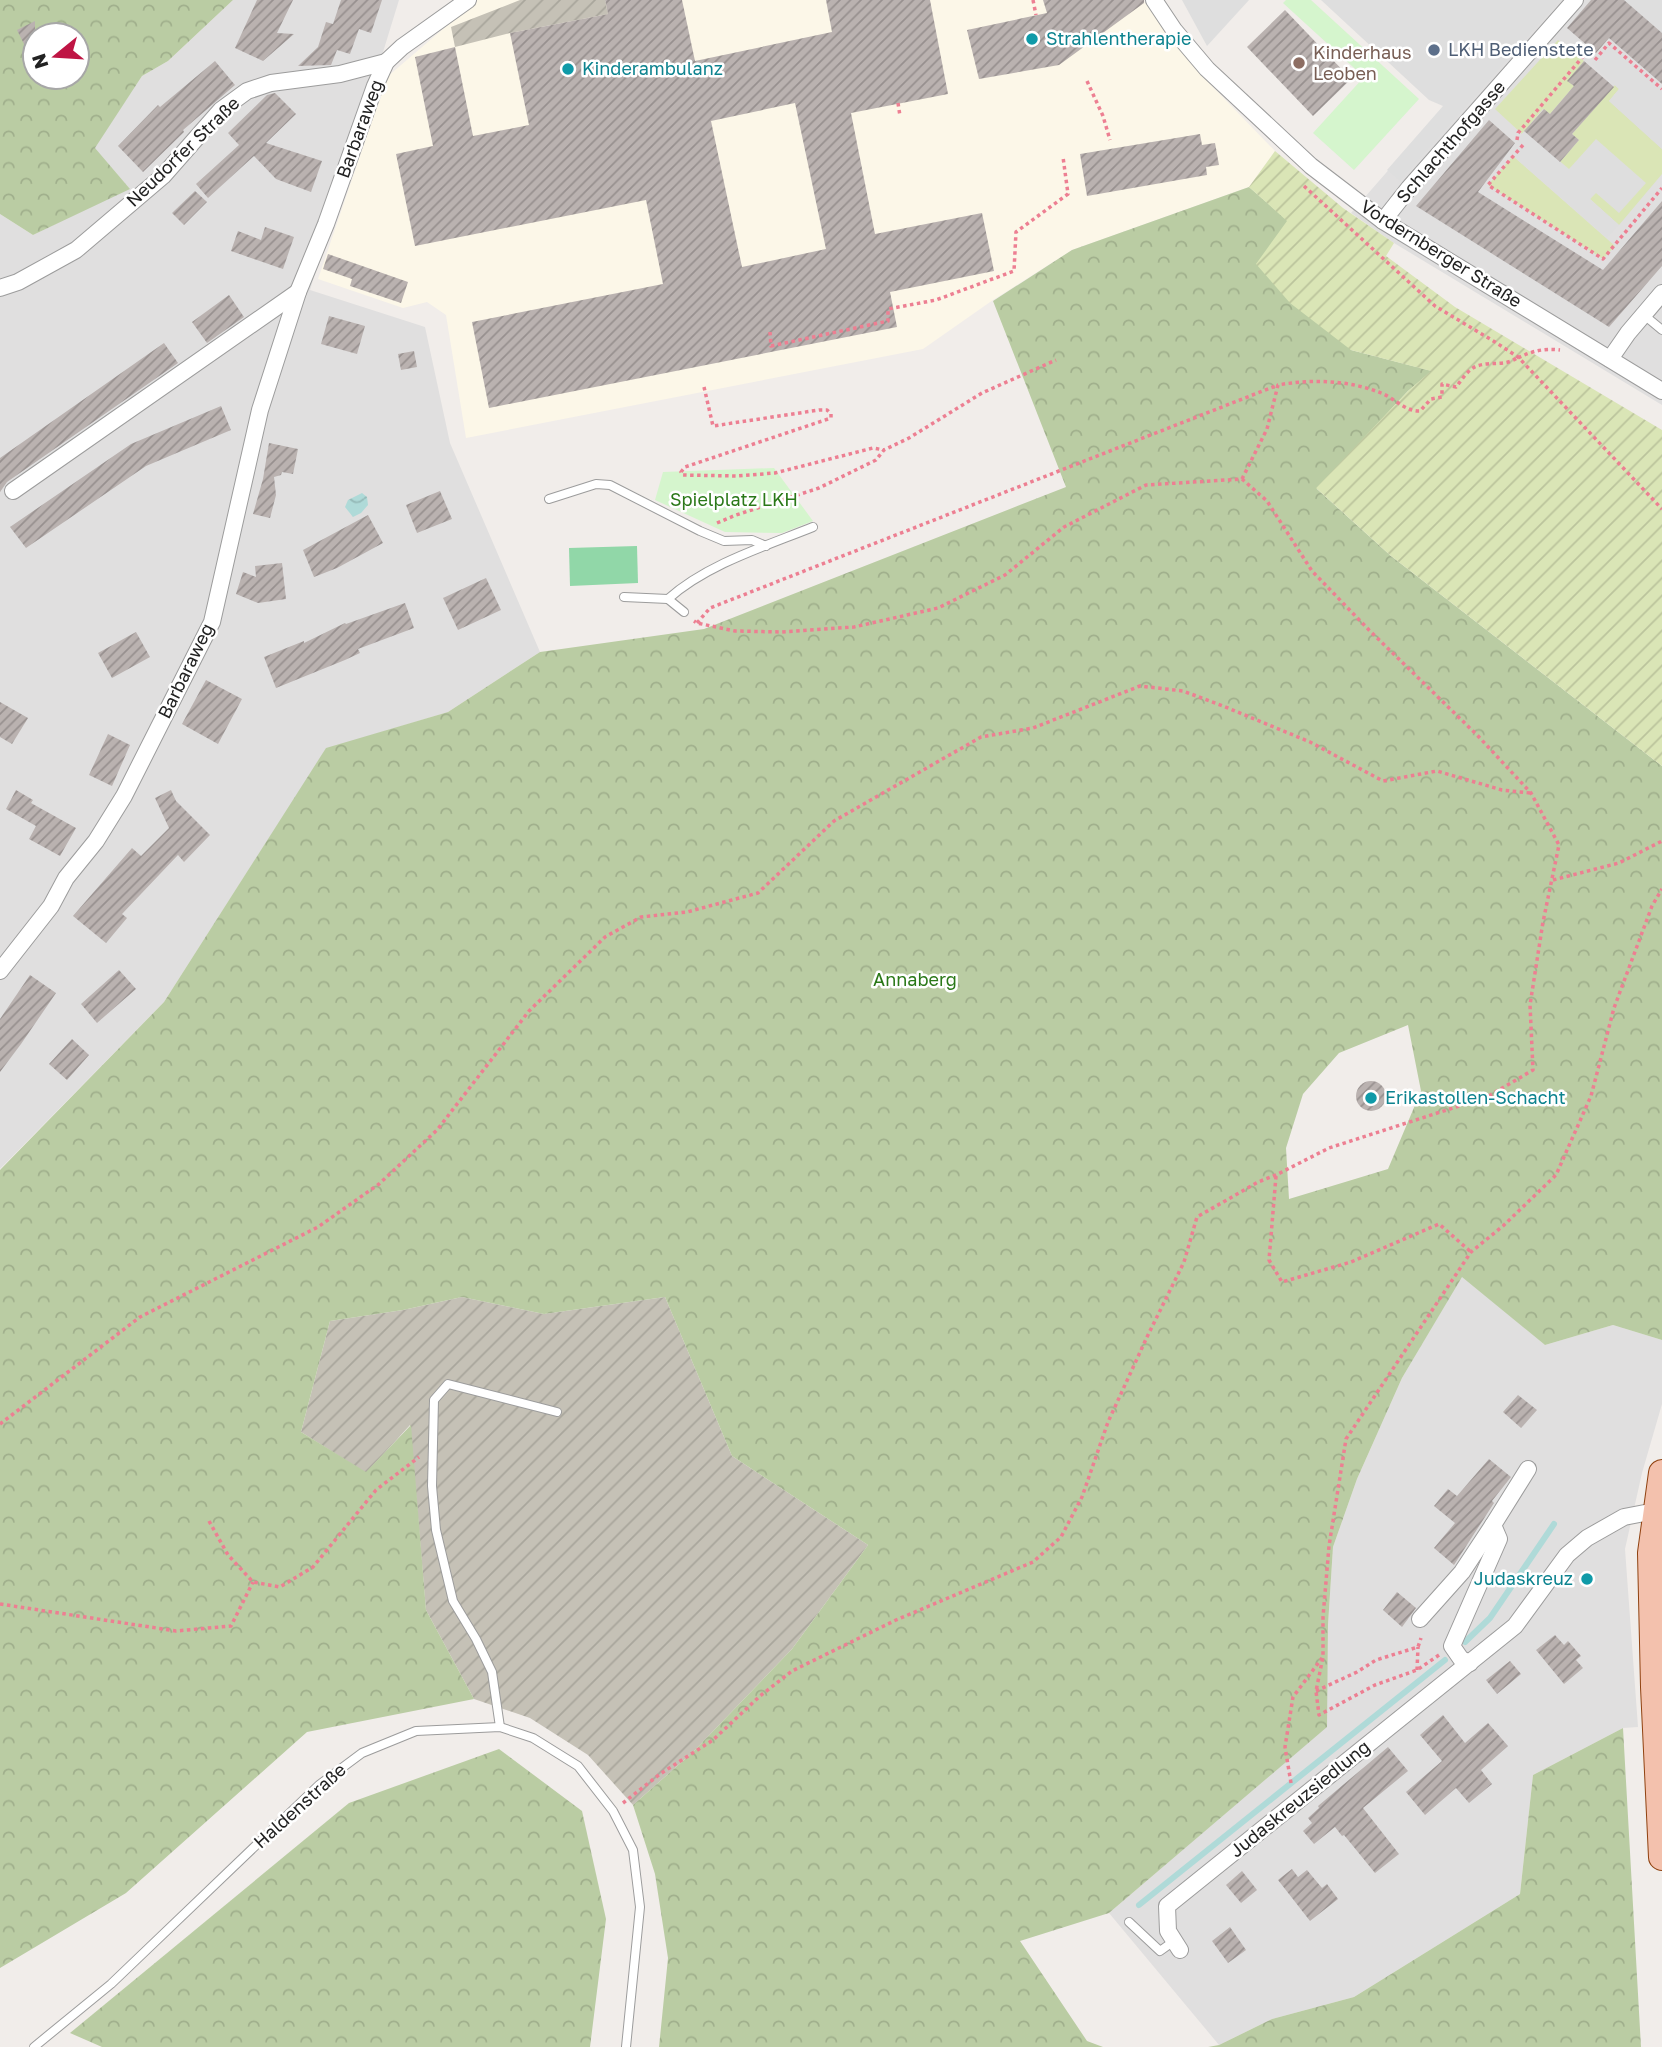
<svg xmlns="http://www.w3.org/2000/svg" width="1662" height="2047" font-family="'Golos Text',sans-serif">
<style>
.residential{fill:#e0dfdf}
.education{fill:#fcf7e8}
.construction{fill:url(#construction-furrows)}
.grass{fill:#dae5b6}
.forest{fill:url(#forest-crowns);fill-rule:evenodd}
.park{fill:#d5f5cd}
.garden{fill:url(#garden-furrows)}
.pitch{fill:#91d7a8}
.parking{fill:#dedede}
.water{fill:url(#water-waves)}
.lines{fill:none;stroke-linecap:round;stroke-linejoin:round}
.stream{stroke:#afdad8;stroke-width:6}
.building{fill:url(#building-hatch);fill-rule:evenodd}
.service-casing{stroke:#9c9c9c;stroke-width:10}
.minor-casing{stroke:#9c9c9c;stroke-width:18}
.primary-casing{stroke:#904210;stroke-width:28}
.path{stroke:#ed7f92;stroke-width:3.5;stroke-dasharray:3.5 3.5;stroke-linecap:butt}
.service{stroke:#fff;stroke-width:8}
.minor{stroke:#fff;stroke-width:16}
.primary{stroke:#f3c1ad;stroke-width:26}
.culture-dot{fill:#0f9aa8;stroke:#fff;stroke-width:2.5}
.service-dot{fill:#5c6f8a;stroke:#fff;stroke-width:2.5}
.education-dot{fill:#8d6e63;stroke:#fff;stroke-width:2.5}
.labels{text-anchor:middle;stroke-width:5;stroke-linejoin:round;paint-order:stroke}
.culture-label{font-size:18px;fill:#0d838f;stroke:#fff;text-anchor:start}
.service-label{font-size:18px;fill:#4e5e75;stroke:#fff;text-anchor:start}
.education-label{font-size:18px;fill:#785e54;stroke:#fff;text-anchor:start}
.street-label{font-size:18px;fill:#222;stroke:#fff}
.park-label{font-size:18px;fill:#2a7818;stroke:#fff}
</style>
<defs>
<pattern id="construction-furrows" width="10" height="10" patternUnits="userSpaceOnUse" patternTransform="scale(1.75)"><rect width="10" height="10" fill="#c5c1b6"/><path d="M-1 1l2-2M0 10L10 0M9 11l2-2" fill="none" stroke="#a9a69c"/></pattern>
<pattern id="forest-crowns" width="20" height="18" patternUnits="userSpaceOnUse" patternTransform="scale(1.75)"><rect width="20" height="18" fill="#bacca3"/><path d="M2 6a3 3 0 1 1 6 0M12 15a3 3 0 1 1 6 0" fill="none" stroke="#a0af8c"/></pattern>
<pattern id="garden-furrows" width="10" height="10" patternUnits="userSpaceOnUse" patternTransform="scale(1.75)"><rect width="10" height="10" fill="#dae5b6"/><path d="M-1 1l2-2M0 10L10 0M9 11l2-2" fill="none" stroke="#bbc49c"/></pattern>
<pattern id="water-waves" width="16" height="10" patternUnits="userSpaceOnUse" patternTransform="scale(1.75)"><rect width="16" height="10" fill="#afdad8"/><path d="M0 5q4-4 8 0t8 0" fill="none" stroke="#96bbb9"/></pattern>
<pattern id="building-hatch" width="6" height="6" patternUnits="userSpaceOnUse" patternTransform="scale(1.75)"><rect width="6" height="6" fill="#bab2b0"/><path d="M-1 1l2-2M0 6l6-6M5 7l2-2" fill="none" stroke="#97908f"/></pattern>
</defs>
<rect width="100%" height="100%" fill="#f1edea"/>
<g class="residential">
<path d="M233 0H399L310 290 425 327 450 443 540 652 448 712 326 749 164 1002 0 1169V214L33 235 129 188 94 148 142 76 168 61Z"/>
<path d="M1537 0H1662V405L1394 243 1351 213Z"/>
<path d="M1462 1276 1545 1345 1613 1325 1662 1340V1404L1642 1473 1625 1549 1638 1727 1623 1728 1533 1775 1520 1894 1354 1997 1272 2019 1219 2045 1109 1913 1326 1727 1328 1625 1333 1547 1357 1479 1402 1378Z"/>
</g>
<path class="education" d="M477 0H1143L1210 84 1275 151 1249 187 1072 250 993 300 923 349 466 438 446 315 427 302 403 308 318 279 387 77Z"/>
<g class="construction">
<path d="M520 0H605L608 14 510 33 455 47 451 27Z"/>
<path d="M462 1297 544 1314 665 1297 732 1456 868 1545 792 1649 693 1752 633 1805 588 1755 530 1718 474 1699 426 1610 410 1425 366 1473 301 1432 330 1321 403 1310Z"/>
</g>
<g class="grass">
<path d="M1558 40 1584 61 1568 81 1574 86 1550 114 1543 109 1522 134 1495 109Z"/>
<path d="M1615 85 1619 89 1609 101 1662 149V174L1619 225 1590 199 1595 193 1560 162 1579 140 1572 134Z"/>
<path d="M1513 156 1615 246 1603 259 1488 185Z"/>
</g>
<g class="forest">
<path d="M0 0H233L168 61 142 76 95 148 130 189 33 235 0 214ZM35 35H77V77H35Z"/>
<path d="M1249 187 1288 221 1351 350 1432 371 1408 391 1317 489 1391 556 1662 766V1340L1613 1325 1545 1345 1462 1277 1402 1378 1357 1479 1333 1547 1328 1625 1327 1727 1109 1913 1020 1941 1087 2041 1103 2047H659L668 1958 655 1874 633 1805 693 1752 792 1649 868 1545 732 1456 665 1297 544 1314 462 1297 403 1310 330 1321 301 1432 366 1472 411 1425 426 1610 474 1699 307 1732 126 1893 0 1968V1170L164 1002 326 748 448 712 540 652 704 629 1066 487 993 301 1072 250ZM1408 1025 1421 1091 1388 1169 1289 1199 1286 1148 1303 1094 1339 1053Z"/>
<path d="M1623 1728 1641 2047H1208L1219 2045 1272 2019 1354 1997 1520 1894 1533 1775Z"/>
<path d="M499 1749 582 1811 606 1919 590 2047H102L70 2033 349 1803Z"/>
</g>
<g class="park">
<path d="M1286 0H1311L1419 99 1354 170 1313 133 1364 77 1283 3Z"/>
<path d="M774 468 813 521 782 533 725 532 655 500 663 472Z"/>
</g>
<path class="garden" d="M1275 151 1343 208 1394 243 1386 256 1455 307 1662 430V766L1391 556 1316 488 1408 391 1431 371 1351 350 1290 303 1256 264 1287 221 1249 187Z"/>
<path class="pitch" d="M637 546 638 583 570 586 569 548Z"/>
<g class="parking">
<path d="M1182 0H1249L1207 46Z"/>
<path d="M1321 0H1560L1400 181 1387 170 1443 106 1429 100Z"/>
<path d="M1624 0H1662V33Z"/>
<path d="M1609 43 1662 89V149L1609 101 1619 89 1592 64Z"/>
<path d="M1524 131 1569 169 1596 139 1646 183 1619 213 1596 193 1590 199 1619 225 1607 238 1513 156 1523 145 1517 140Z"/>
</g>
<path class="water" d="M362 493 367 497 368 505 361 513 353 517 345 507 348 500Z"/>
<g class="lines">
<g class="stream">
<path d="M1465 1642 1490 1618 1554 1524"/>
<path d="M1139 1905 1445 1660"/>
</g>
</g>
<g class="building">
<path d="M257 0H293L277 33 294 34 263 61 235 48Z"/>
<path d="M341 0H382L371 33 359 29 350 54 337 50 331 65 298 66 318 47 326 22 333 24Z"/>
<path d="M605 0H682L695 61 832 32 826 0H930L948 94 851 113 875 234 982 213 994 271 890 292 897 327 489 408 472 322 663 284 646 200 415 246 396 154 433 146 415 57 455 47 473 136 529 125 510 33 608 14ZM795 103 826 249 742 267 711 121Z"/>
<path d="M1043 0H1144V3L1059 65 979 79 967 30 1047 13Z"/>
<path d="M1591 0H1624L1662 33V84L1609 38 1596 53 1567 28Z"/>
<path d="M1285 10 1351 79 1313 116 1247 47Z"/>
<path d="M35 21V66L17 30Z"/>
<path d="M215 61 235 85 183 130 184 132 143 172 118 146 158 105 160 107Z"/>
<path d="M1584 61 1614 87 1572 134 1579 140 1560 162 1524 131 1544 109 1550 114 1574 86 1567 81Z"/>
<path d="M275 93 296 114 266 143 322 161 311 192 276 179 254 156 208 198 196 184 239 145 228 133 267 95Z"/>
<path d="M1489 120 1515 143 1478 192 1603 270 1662 201V266L1609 327 1416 206Z"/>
<path d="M1200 134 1202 145 1215 143 1219 165 1206 167 1207 175 1087 196 1080 154Z"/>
<path d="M195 191 207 202 184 225 172 213Z"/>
<path d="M265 227 294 237 283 269 231 251 238 231 261 240Z"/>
<path d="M328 254 408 282 401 303 350 286 352 279 323 269Z"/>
<path d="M229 295 244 317 207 343 192 322Z"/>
<path d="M329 316 365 326 357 354 321 344Z"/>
<path d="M164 343 178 363 7 482 0 492V458Z"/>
<path d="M414 351 417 367 401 370 398 354Z"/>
<path d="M221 406 231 430 146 466 26 548 10 527 131 444Z"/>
<path d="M269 443 298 449 293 474 282 472 281 475 274 477 276 495 270 518 253 514 263 479Z"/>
<path d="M440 491 452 519 417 533 406 505Z"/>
<path d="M368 515 383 543 337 568 314 577 303 550Z"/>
<path d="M282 563 286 599 258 603 236 594 243 572 256 577 255 566Z"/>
<path d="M486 578 501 610 458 630 443 598Z"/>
<path d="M405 603 414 628 358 649 360 653 345 660 276 688 264 657 304 641V643L345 623 346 624Z"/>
<path d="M136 632 150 657 112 678 98 653Z"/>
<path d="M206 680 242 699 218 744 182 724Z"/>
<path d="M0 702 28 718 12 744 0 737Z"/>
<path d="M108 734 130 745 112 786 89 775Z"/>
<path d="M16 790 33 800 31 803 76 828 60 856 29 839 36 826 6 809Z"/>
<path d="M171 790 176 801 210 835 184 862 178 855 122 914 127 918 106 943 73 916 132 848 141 856 169 828 155 798Z"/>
<path d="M119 970 136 989 97 1023 81 1004Z"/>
<path d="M30 975 56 993 21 1044 0 1072V1019Z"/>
<path d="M72 1039 89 1055 67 1080 49 1064Z"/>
<circle cx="1371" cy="1096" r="15"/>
<path d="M1518 1395 1537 1410 1521 1428 1503 1412Z"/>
<path d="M1489 1459 1511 1477 1492 1501 1494 1503 1454 1565 1434 1548 1455 1523 1434 1506 1448 1489 1457 1496Z"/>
<path d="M1397 1592 1416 1608 1402 1627 1383 1610Z"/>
<path d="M1555 1635 1564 1645 1568 1641 1581 1656 1576 1660 1583 1668 1564 1684 1536 1650Z"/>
<path d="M1510 1661 1521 1674 1497 1694 1486 1680Z"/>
<path d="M1443 1715 1465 1743 1488 1723 1508 1746 1481 1770 1492 1784 1469 1803 1456 1788 1425 1815 1406 1792 1442 1761 1420 1735Z"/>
<path d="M1388 1747 1408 1771 1363 1808 1399 1854 1375 1873 1344 1835 1342 1836 1335 1827 1314 1844 1303 1831 1312 1823 1308 1818 1319 1808 1318 1806Z"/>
<path d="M1292 1869 1298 1877 1307 1870 1322 1888 1327 1884 1338 1899 1310 1921 1278 1880Z"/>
<path d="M1242 1871 1257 1890 1241 1903 1226 1885Z"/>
<path d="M1230 1927 1246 1950 1228 1963 1212 1941Z"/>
</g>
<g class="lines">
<g class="service-casing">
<g id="service">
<path d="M1644 315 1662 330"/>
<path d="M549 499 596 484 610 485 700 531 724 541 752 540 766 546"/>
<path d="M624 597 668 599 684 612"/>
<path d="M668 599C707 564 766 546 813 527"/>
<path d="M500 1727 492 1672 476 1639 453 1601 436 1530 432 1486 434 1400 448 1384 557 1412"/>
<path d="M1129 1922 1160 1951 1174 1941"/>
<path d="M34 2047 111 1984 319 1785 362 1753 416 1731 500 1727 533 1738 578 1766 613 1811 633 1850 640 1907 626 2047"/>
</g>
</g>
<g class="minor-casing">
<g id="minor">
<path d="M1154 0 1174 30 1207 69 1311 166 1383 221 1662 391"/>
<path d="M1383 221 1409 188 1575 0"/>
<path d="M0 288 18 282 76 250 163 176 221 110 247 91 271 83 340 74 386 62"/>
<path d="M1610 359 1628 333 1662 293"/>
<path d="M13 491 298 292"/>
<path d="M0 971 51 906 66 878 96 841 124 796 212 622 260 410 298 292 326 224 375 86 386 62 402 47 468 0"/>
<path d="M1420 1619 1462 1572 1493 1525"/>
<path d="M1470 1663 1461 1659 1452 1646 1499 1539 1493 1525 1528 1469"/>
<path d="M1180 1950 1168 1931 1167 1906 1515 1626 1567 1555 1587 1538 1624 1517 1655 1511"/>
</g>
</g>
<g class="primary-casing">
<path id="primary" d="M1662 1473 1651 1553 1654 1687 1662 1857"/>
</g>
<g class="path">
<path d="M1033 0 1036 15"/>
<path d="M1595 60 1609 43 1662 89"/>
<path d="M1087 81 1103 116 1110 140"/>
<path d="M898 103 900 116"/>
<path d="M1517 140 1518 133 1586 53"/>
<path d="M1523 145 1488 185 1603 259 1662 188"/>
<path d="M1304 186 1435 306 1495 342 1518 357 1662 509"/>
<path d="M770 332 771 346 888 321V309L936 300 1014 271 1016 232 1068 194 1063 157"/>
<path d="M1518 358C1532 351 1544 348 1560 350"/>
<path d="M704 387 713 426 819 410H827L831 414V418L685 467 681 472 683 475 736 476 775 473 873 448 884 450"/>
<path d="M1242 479 1267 429 1278 385C1312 379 1349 380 1381 393 1394 398 1406 412 1420 411L1431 399 1442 397V384L1456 387C1462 380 1468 369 1477 366 1491 361 1506 367 1518 357"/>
<path d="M717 523 736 515 819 488 876 460 884 450 909 438 982 393 1056 360"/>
<path d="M697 623 710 608 1278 385"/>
<path d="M1553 880 1619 863 1662 841"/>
<path d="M1276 1176 1269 1260 1282 1282 1351 1262 1439 1224 1471 1252"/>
<path d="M0 1424 140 1317 318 1227 379 1184 437 1130 529 1011 605 937 641 917 687 912 758 893 834 821 981 737 1033 728 1140 686 1183 691 1223 706 1310 742 1383 781 1437 771 1502 790 1530 793"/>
<path d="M209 1521 228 1555 253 1582 280 1587 313 1567 376 1490 419 1457"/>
<path d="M0 1604 176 1631 231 1626 253 1582"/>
<path d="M1439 1655 1417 1670 1375 1685 1319 1715 1316 1691 1323 1657V1617L1329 1546 1346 1439 1471 1252 1503 1226 1556 1175 1591 1096 1614 1008 1652 906 1662 889"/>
<path d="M1417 1670 1418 1647"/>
<path d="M1316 1691 1357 1672 1376 1660 1418 1647 1421 1638"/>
<path d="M1291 1783 1285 1747 1293 1697 1322 1658"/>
<path d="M623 1803 660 1774 713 1740 760 1696 792 1671 896 1620 1033 1562 1061 1537 1082 1497 1108 1422 1147 1337 1184 1262 1197 1217 1258 1182 1276 1175 1329 1148 1487 1097 1533 1070 1530 1005 1543 922 1559 845 1531 793 1478 736 1369 630 1312 571 1267 501 1242 479 1146 485 1064 527 1005 575 938 608 854 627 782 632 735 631 697 623 694 621"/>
</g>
<use href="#service" class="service"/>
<use href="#minor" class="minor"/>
<use href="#primary" class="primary"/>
</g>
<g class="culture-dot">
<circle cx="1032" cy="39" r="7"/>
<circle cx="568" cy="69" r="7"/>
<circle cx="1371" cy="1098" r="7"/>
<circle cx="1587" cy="1579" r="7"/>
</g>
<circle class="service-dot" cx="1434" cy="50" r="7"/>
<circle class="education-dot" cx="1299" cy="63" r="7"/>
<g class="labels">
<g class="culture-label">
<text x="1046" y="45">Strahlentherapie</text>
<text x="582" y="75">Kinderambulanz</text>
<text x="1385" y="1104">Erikastollen-Schacht</text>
<text x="1573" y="1585" text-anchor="end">Judaskreuz</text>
</g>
<g class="service-label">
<text x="1448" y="56">LKH Bedienstete</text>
</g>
<g class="education-label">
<text x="1313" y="59">Kinderhaus<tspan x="1313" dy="21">Leoben</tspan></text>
</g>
<g class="street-label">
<text transform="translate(360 129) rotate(-70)" y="6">Barbaraweg</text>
<text transform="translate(1451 142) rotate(-49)" y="6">Schlachthofgasse</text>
<text transform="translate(183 152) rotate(-44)" y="6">Neudorfer Straße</text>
<text transform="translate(1441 254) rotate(32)" y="6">Vordernberger Straße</text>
<text transform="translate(186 671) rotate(-64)" y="6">Barbaraweg</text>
<text transform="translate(1300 1799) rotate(-39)" y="6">Judaskreuzsiedlung</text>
<text transform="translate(300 1806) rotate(-42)" y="6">Haldenstraße</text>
</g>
<g class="park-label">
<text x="734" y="506">Spielplatz LKH</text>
<text x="915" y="986">Annaberg</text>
</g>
</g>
<g transform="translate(56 56) rotate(252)"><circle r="33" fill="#ffffff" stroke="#a7a7a7" stroke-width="2"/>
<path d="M0-5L12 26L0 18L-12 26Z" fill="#bf1544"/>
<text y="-10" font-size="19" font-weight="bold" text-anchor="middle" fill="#222222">N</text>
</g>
</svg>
